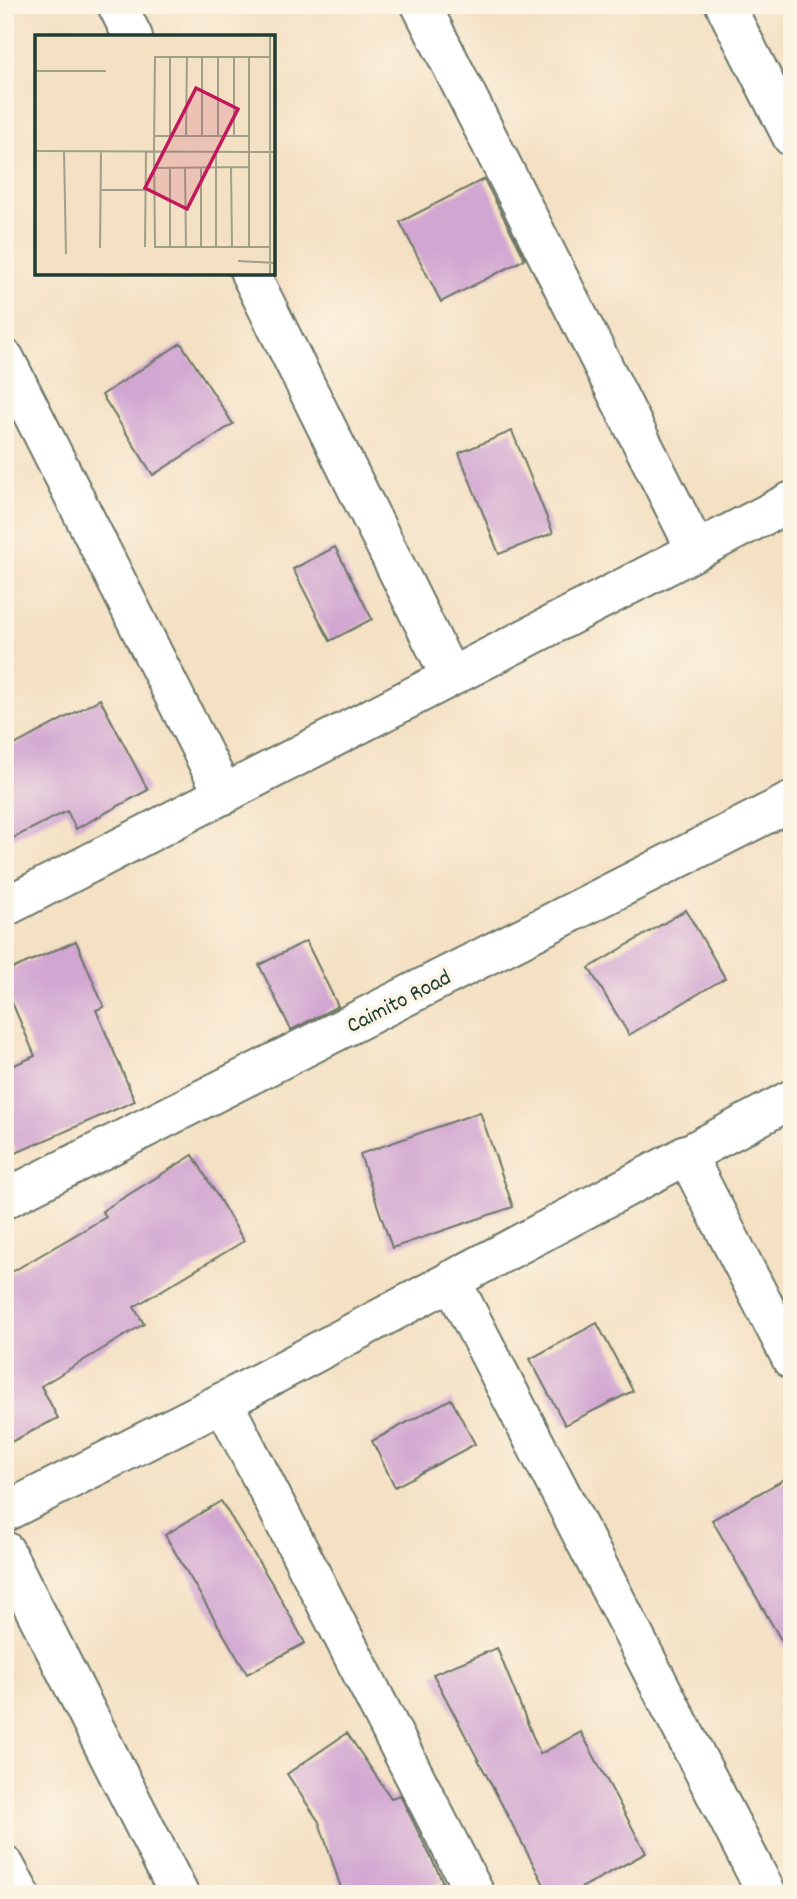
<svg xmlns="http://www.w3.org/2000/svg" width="797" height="1899" font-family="Dekko,sans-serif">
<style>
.building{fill:#d1a6d1}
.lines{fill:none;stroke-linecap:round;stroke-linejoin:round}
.minor-casing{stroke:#6a7666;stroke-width:42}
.minor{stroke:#fff;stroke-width:38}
.labels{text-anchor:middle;stroke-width:7;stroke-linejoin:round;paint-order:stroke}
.street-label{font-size:23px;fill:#1f3d34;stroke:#fcf5e5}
.inset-road{fill:none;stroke:#9f9f8a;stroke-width:2}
.view{fill:#c2185b;fill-opacity:0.15;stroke:#c2185b;stroke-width:3.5}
.inset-edge{fill:none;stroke:#1f3d34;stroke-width:3.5}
</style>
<rect width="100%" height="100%" fill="#fcf5e5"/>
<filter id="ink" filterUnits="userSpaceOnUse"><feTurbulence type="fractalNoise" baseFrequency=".0143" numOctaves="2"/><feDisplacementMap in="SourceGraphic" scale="14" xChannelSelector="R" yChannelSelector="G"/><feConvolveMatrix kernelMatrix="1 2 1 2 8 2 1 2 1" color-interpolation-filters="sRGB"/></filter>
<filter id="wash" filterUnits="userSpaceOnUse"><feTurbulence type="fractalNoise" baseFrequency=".00686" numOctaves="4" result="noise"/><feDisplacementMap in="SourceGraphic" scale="28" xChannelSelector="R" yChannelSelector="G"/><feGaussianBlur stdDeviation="1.57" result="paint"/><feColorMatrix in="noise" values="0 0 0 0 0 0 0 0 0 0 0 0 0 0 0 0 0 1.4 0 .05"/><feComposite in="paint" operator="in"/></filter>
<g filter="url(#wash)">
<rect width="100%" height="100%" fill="#f4e0c3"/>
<g id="blocks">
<g class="building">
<path d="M484 179 525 259 441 302 400 222Z"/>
<path d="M181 343 233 424 153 475 102 395Z"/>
<path d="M512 431 553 533 499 554 459 453Z"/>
<path d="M335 547 372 619 330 641 293 569Z"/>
<path d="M100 699 148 790 76 829 67 811 5 842V750Z"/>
<path d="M686 910 725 978 629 1035 589 968Z"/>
<path d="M76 941 104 1007 96 1010 135 1101 16 1153 5 1128V1069L35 1056 5 986V972Z"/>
<path d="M306 941 338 1006 291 1030 259 965Z"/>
<path d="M480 1112 513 1207 392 1248 360 1154Z"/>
<path d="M193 1155 244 1241 134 1307 144 1324 41 1386 58 1418 5 1445V1276L106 1217 102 1211Z"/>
<path d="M597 1323 633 1391 565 1425 530 1359Z"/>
<path d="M451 1399 475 1444 395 1487 372 1441Z"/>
<path d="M792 1475V1659L712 1520Z"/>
<path d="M221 1501 276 1590 305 1643 247 1674 165 1535Z"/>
<path d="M497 1648 540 1754 581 1732 646 1853 570 1894H549L433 1674Z"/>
<path d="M347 1733 391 1798 400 1795 443 1882 408 1894H343L319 1822 287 1774Z"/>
</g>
</g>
</g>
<g filter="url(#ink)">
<use href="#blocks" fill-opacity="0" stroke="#6a7666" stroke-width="2"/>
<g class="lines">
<g class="minor-casing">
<g id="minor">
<path d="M117 5 133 37"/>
<path d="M421 5 696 550"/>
<path d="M725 5 792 137"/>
<path d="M250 273 450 676"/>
<path d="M5 359 224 795"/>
<path d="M5 907 792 501"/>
<path d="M686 1154 792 1360"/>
<path d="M5 1199 792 801"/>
<path d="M451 1280 767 1894"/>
<path d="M223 1402 475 1894"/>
<path d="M5 1512 223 1402 792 1099"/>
<path d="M5 1551 179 1894"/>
<path d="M5 1866 20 1894"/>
</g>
</g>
<use href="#minor" class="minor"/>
</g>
</g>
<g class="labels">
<g class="street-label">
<text transform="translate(398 1000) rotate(-27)" y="8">Caimito Road</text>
</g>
</g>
<g transform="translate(35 35)">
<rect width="240" height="240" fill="#f4e0c3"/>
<path class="inset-road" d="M0 36H71M119 101H214M135 101V21M151 101 152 22M167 101V22M183 101V22M199 101V22M0 116 240 117M29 116 31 219M181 116V213M166 132V212M196 132 197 212M120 133 214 132M135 133V212M150 133 151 212M65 155H111M110 212 111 116M214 212V22M235 212H120L119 116 120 22H235M65 213 66 116M203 226 240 228M235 239V1"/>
<path class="view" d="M161 53 203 74 152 174 110 153Z"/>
<rect width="240" height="240" class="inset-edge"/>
</g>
<rect width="797" height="1899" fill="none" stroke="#fcf5e5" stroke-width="28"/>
</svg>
